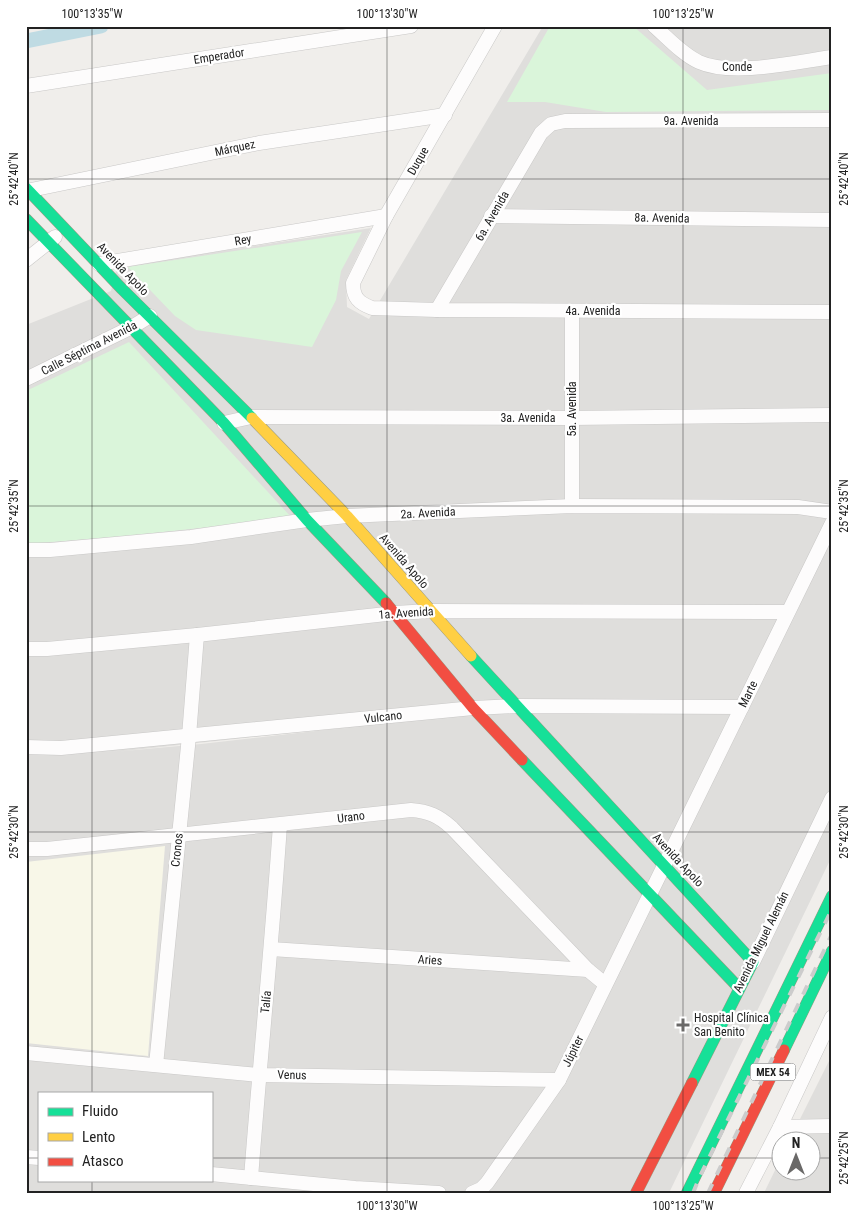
<svg xmlns="http://www.w3.org/2000/svg" width="858" height="1219" font-family="'Roboto Condensed',sans-serif">
<style>
.residential{fill:#dfdedc;fill-rule:evenodd}
.education{fill:#f8f7e8}
.park{fill:#daf5da}
.lines{fill:none;stroke-linecap:round;stroke-linejoin:round}
.canal{stroke:#bfdbe3;stroke-width:15}
.street-casing{stroke:#c9c8c7;stroke-width:15}
.fast-casing{stroke:#999a82;stroke-width:12}
.slow-casing{stroke:#999a82;stroke-width:12}
.jam-casing{stroke:#999a82;stroke-width:12}
.street{stroke:#fdfcfc;stroke-width:14}
.fast{stroke:#16e098;stroke-width:11}
.slow{stroke:#ffcf43;stroke-width:11}
.jam{stroke:#f24e42;stroke-width:11}
.rail{stroke:#ccc;stroke-width:4;stroke-dasharray:10 10;stroke-linecap:butt}
.ticks{fill:none;stroke:#222;stroke-width:1;stroke-opacity:0.45}
.poi-dot{fill:#6a6968;stroke:#fff;stroke-width:2}
.labels{text-anchor:middle;stroke-width:4.5;stroke-linejoin:round;paint-order:stroke}
.shield{fill:#fff;stroke:#646464;stroke-width:1}
.shield-label{font-size:11px;font-weight:bold;fill:#222}
.street-label{font-size:12px;fill:#222;stroke:#fff}
.poi-label{font-size:12px;fill:#222;stroke:#fff;text-anchor:start}
.neatline{fill:none;stroke:#222;stroke-width:2}
.ticks-label{font-size:12px;text-anchor:middle;fill:#222}
</style>
<rect width="100%" height="100%" fill="#f0eeeb"/>
<g class="residential">
<path d="M543 26H832V856L669 1193H26V325L111 291 117 267 371 228 346 280 347 307 369 319ZM367 725 201 744 113 752H114ZM39 1093H211V1180H39Z"/>
<path d="M832 1055V1193H764L780 1160V1172H810V1142L789 1141Z"/>
</g>
<path class="education" d="M165 846 148 1056 26 1043V862Z"/>
<g class="park">
<path d="M550 26H633L707 90 832 73V110L606 112 545 102H507Z"/>
<path d="M362 232 341 271 336 300 312 347 196 330 175 316 128 267Z"/>
<path d="M129 342 292 518 125 536 26 544V391Z"/>
</g>
<g class="lines">
<path class="canal" d="M26 41 101 26"/>
<g class="street-casing">
<g id="street">
<path d="M495 26 386 216 353 283C353 298 359 303 372 308L437 310 832 312"/>
<path d="M654 26C668 38 682 54 699 62 732 77 796 62 832 57"/>
<path d="M26 86 411 26"/>
<path d="M26 191 259 143 445 115"/>
<path d="M491 216 832 220"/>
<path d="M26 260 55 237"/>
<path d="M99 264 386 216"/>
<path d="M437 310 541 133 551 124 565 121 832 120"/>
<path d="M26 379 132 327 150 316"/>
<path d="M224 423 251 417 571 418 832 415"/>
<path d="M572 506V311"/>
<path d="M26 550H50L191 537 307 520 347 516 572 506 798 507 832 512"/>
<path d="M26 649H47L197 635 395 613 430 611 787 612"/>
<path d="M26 747 61 748 473 708 516 706 742 707"/>
<path d="M26 849H47L411 810C428 811 439 816 452 828L588 970 605 984"/>
<path d="M271 949 588 970"/>
<path d="M753 962 832 798"/>
<path d="M26 1053 259 1075 559 1080"/>
<path d="M156 1065 189 736 197 635"/>
<path d="M780 1127 832 1126"/>
<path d="M26 1157 39 1158"/>
<path d="M211 1174 355 1188 439 1193"/>
<path d="M251 1178C260 1060 272 943 280 825"/>
<path d="M472 1193 481 1189 487 1183 559 1080 832 523"/>
<path d="M746 1193 780 1127 832 1017"/>
</g>
</g>
<g class="fast-casing">
<g id="fast">
<path d="M26 188 122 289 252 418"/>
<path d="M26 219 224 423 307 520 386 603"/>
<path d="M471 656 753 962 692 1083"/>
<path d="M522 760 739 988"/>
<path d="M784 1050 832 951"/>
<path d="M687 1193 832 896"/>
</g>
</g>
<g class="slow-casing">
<path id="slow" d="M252 418 347 516 471 656"/>
</g>
<g class="jam-casing">
<g id="jam">
<path d="M386 603 473 708 522 760"/>
<path d="M636 1193 692 1083"/>
<path d="M714 1193 784 1050"/>
</g>
</g>
<use href="#street" class="street"/>
<use href="#fast" class="fast"/>
<use href="#slow" class="slow"/>
<use href="#jam" class="jam"/>
<g class="rail">
<path d="M693 1193 700 1176 832 909"/>
<path d="M708 1193 832 934"/>
</g>
</g>
<path class="ticks" d="M92 26V1093M387 26V1193M683 26V1193M26 179H832M26 506H832M26 832H832M26 1158H39M211 1158H780M810 1158H832M92 1180V1193"/>
<path class="poi-dot" d="M680.5 1017.5h5v5h5v5h-5v5h-5v-5h-5v-5h5z"/>
<g class="labels">
<rect class="shield" x="750.5" y="1063.5" width="45" height="17" rx="4"/>
<g class="shield-label">
<text x="773" y="1076">MEX 54</text>
</g>
<g class="street-label">
<text transform="translate(219 56) rotate(-9)" y="4">Emperador</text>
<text x="737" y="71">Conde</text>
<text x="691" y="125">9a. Avenida</text>
<text transform="translate(235 148) rotate(-12)" y="4">Márquez</text>
<text transform="translate(418 161) rotate(-60)" y="4">Duque</text>
<text transform="translate(492 216) rotate(-60)" y="4">6a. Avenida</text>
<text transform="translate(662 218) rotate(1)" y="4">8a. Avenida</text>
<text transform="translate(243 240) rotate(-10)" y="4">Rey</text>
<text transform="translate(123 269) rotate(46)" y="4">Avenida Apolo</text>
<text x="593" y="315">4a. Avenida</text>
<text transform="translate(89 348) rotate(-27)" y="4">Calle Séptima Avenida</text>
<text transform="translate(572 409) rotate(-90)" y="4">5a. Avenida</text>
<text x="528" y="422">3a. Avenida</text>
<text transform="translate(428 513) rotate(-3)" y="4">2a. Avenida</text>
<text transform="translate(404 561) rotate(49)" y="4">Avenida Apolo</text>
<text transform="translate(406 613) rotate(-4)" y="4">1a. Avenida</text>
<text transform="translate(748 694) rotate(-64)" y="4">Marte</text>
<text transform="translate(383 717) rotate(-6)" y="4">Vulcano</text>
<text transform="translate(351 817) rotate(-7)" y="4">Urano</text>
<text transform="translate(177 850) rotate(-84)" y="4">Cronos</text>
<text transform="translate(678 860) rotate(47)" y="4">Avenida Apolo</text>
<text transform="translate(761 942) rotate(-64)" y="4">Avenida Miguel Alemán</text>
<text transform="translate(430 960) rotate(4)" y="4">Aries</text>
<text transform="translate(266 1002) rotate(-84)" y="4">Talía</text>
<text transform="translate(573 1051) rotate(-64)" y="4">Júpiter</text>
<text transform="translate(292 1075) rotate(1)" y="4">Venus</text>
</g>
<g class="poi-label">
<text x="694" y="1022">Hospital Clínica<tspan x="694" dy="14">San Benito</tspan></text>
</g>
</g>
<rect width="858" height="1219" fill="none" stroke="#ffffff" stroke-width="55"/>
<rect x="38" y="1092" width="175" height="90" fill="#ffffff" stroke="#a7a7a7"/>
<rect x="48" y="1108" width="25" height="8" fill="#16e098" stroke="#a7a7a7"/>
<text x="82" y="1116" font-size="15" fill="#222222">Fluido</text>
<rect x="48" y="1133" width="25" height="8" fill="#ffcf43" stroke="#a7a7a7"/>
<text x="82" y="1142" font-size="15" fill="#222222">Lento</text>
<rect x="48" y="1158" width="25" height="8" fill="#f24e42" stroke="#a7a7a7"/>
<text x="82" y="1166" font-size="15" fill="#222222">Atasco</text>
<g transform="translate(796 1156)"><circle r="24" fill="#ffffff" stroke="#a7a7a7"/>
<path d="M0-4L9 19L0 12L-9 19Z" fill="#6a6968"/>
<text y="-8" font-size="14" font-weight="bold" text-anchor="middle" fill="#222222">N</text>
</g>
<rect x="28" y="28" width="802" height="1164" class="neatline"/>
<g class="ticks-label">
<text x="92" y="18">100°13'35"W</text>
<text x="387" y="18">100°13'30"W</text>
<text x="683" y="18">100°13'25"W</text>
<text transform="translate(14 179) rotate(-90)" y="4">25°42'40"N</text>
<text transform="translate(844 179) rotate(-90)" y="4">25°42'40"N</text>
<text transform="translate(14 506) rotate(-90)" y="4">25°42'35"N</text>
<text transform="translate(844 506) rotate(-90)" y="4">25°42'35"N</text>
<text transform="translate(14 832) rotate(-90)" y="4">25°42'30"N</text>
<text transform="translate(844 832) rotate(-90)" y="4">25°42'30"N</text>
<text transform="translate(844 1158) rotate(-90)" y="4">25°42'25"N</text>
<text x="387" y="1210">100°13'30"W</text>
<text x="683" y="1210">100°13'25"W</text>
</g>
</svg>
